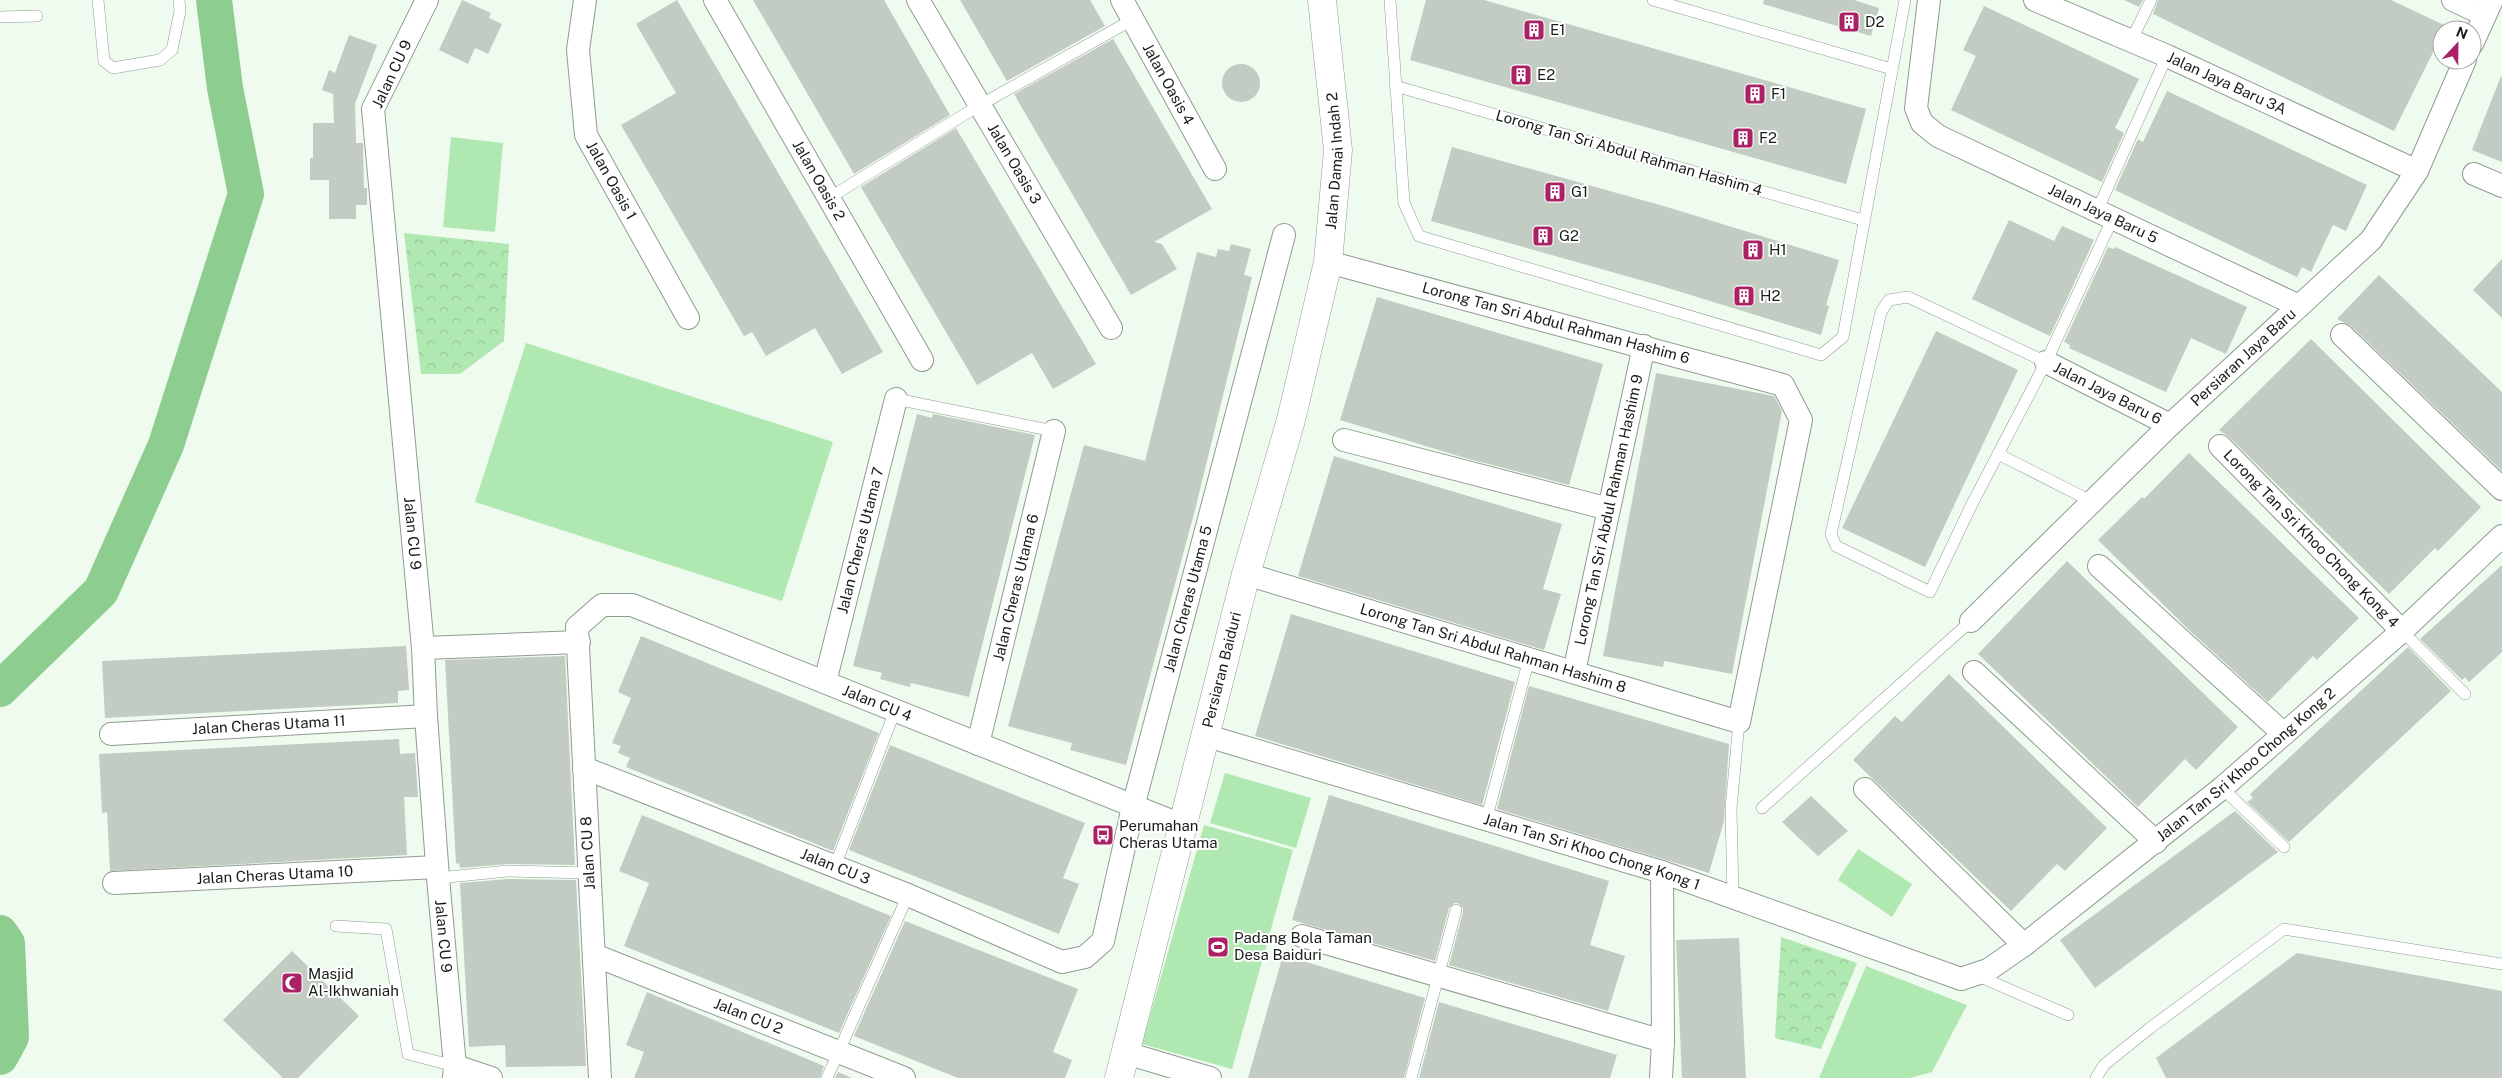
<svg xmlns="http://www.w3.org/2000/svg" width="2502" height="1078" font-family="'Public Sans',sans-serif">
<style>
.park{fill:url(#park-crowns)}
.pitch{fill:#b0e8b1}
.lines{fill:none;stroke-linecap:round;stroke-linejoin:round}
.river{stroke:#8dcd90;stroke-width:36}
.building{fill:#c2ccc2}
.service-casing{stroke:#919b91;stroke-width:12}
.minor-casing{stroke:#919b91;stroke-width:24}
.tertiary-casing{stroke:#919b91;stroke-width:29}
.service{stroke:#fff;stroke-width:11}
.minor{stroke:#fff;stroke-width:22}
.tertiary{stroke:#fff;stroke-width:28}
.labels{text-anchor:middle;stroke-width:4;stroke-linejoin:round;paint-order:stroke}
.poi-label{font-size:15px;fill:#191d19;stroke:#fff;text-anchor:start}
.street-label{font-size:15px;fill:#191d19;stroke:#fff}
</style>
<defs>
<pattern id="park-crowns" width="20" height="18" patternUnits="userSpaceOnUse" patternTransform="scale(1.25)"><rect width="20" height="18" fill="#b0e8b1"/><path d="M2 6a3 3 0 1 1 6 0M12 15a3 3 0 1 1 6 0" fill="none" stroke="#97c798"/></pattern>
</defs>
<rect width="100%" height="100%" fill="#f0fbf0"/>
<g class="park">
<path d="M404 233 509 244 504 341 460 374H421Z"/>
<path d="M1781 937 1857 963 1821 1049 1775 1038Z"/>
</g>
<g class="pitch">
<path d="M451 137 503 143 495 232 443 227Z"/>
<path d="M526 343 833 442 782 601 475 502Z"/>
<path d="M1225 773 1311 798 1296 848 1210 823Z"/>
<path d="M1204 825 1293 850 1232 1069 1142 1044Z"/>
<path d="M1858 849 1912 884 1892 917 1838 880Z"/>
<path d="M1866 966 1967 1005 1932 1072 1910 1078H1819Z"/>
</g>
<g class="lines">
<g class="river">
<path d="M0 689 101 591 166 445 246 194 225 88 214 0"/>
<path d="M0 933 7 943 11 1037 0 1057"/>
</g>
</g>
<g class="building">
<path d="M462 0 491 13 489 18 502 24 488 54 475 48 468 64 439 50Z"/>
<path d="M677 0 883 352 842 374 815 328 766 356 752 332 744 336 621 125 676 93 636 24Z"/>
<path d="M753 0H884L950 115 854 174Z"/>
<path d="M960 0H1090L1105 26 1007 81Z"/>
<path d="M1426 0H1484L1866 109 1846 184 1410 60Z"/>
<path d="M1764 0H1854L1879 8 1871 36 1763 4Z"/>
<path d="M2124 0H2143L2139 7Z"/>
<path d="M2158 0H2391L2446 26 2394 131 2153 14Z"/>
<path d="M1984 6 2139 79 2115 128 2124 133 2102 182 1951 110 1976 56 1963 50Z"/>
<path d="M349 35 377 45 355 104 356 143H363L364 188H367V205H356V219H329V180H310V158H313V123H334L333 94 322 90 329 70 335 73Z"/>
<path d="M1113 39 1212 209 1154 242 1162 244 1177 269 1131 295 1014 94Z"/>
<circle cx="1241" cy="83" r="19"/>
<path d="M2501 76 2502 77V162L2472 150Z"/>
<path d="M2167 91 2367 185 2346 231 2333 225 2311 272 2302 267 2297 277 2115 190 2138 139 2143 142Z"/>
<path d="M956 128 1096 364 1053 389 1032 353 977 385 861 187Z"/>
<path d="M1452 147 1667 207 1839 260 1826 305 1829 306 1821 335 1658 285 1431 221Z"/>
<path d="M2009 220 2054 241 2062 226 2094 240 2050 336 1972 299Z"/>
<path d="M1231 244 1251 249 1244 275 1252 277 1195 510 1126 765 1070 750 1072 743 1008 726 1084 445 1145 461 1197 252 1216 257 1218 249 1229 251Z"/>
<path d="M2108 247 2114 249 2115 247 2247 307 2226 354 2191 338 2166 392 2069 348 2070 345 2064 342Z"/>
<path d="M2502 259V318L2473 290Z"/>
<path d="M2379 275 2502 392V471L2351 326 2337 319Z"/>
<path d="M1377 297 1603 364 1569 485 1465 458 1340 420Z"/>
<path d="M1936 331 2018 370 1925 567 1842 528Z"/>
<path d="M2311 339 2481 507 2438 551 2435 548 2389 594 2229 437 2219 430Z"/>
<path d="M1656 373 1774 396 1782 411 1732 674 1664 661 1663 667 1603 656Z"/>
<path d="M917 414 932 418 933 414 1035 435 969 697 911 683 910 687 880 679 882 673 853 666Z"/>
<path d="M2189 453 2359 618 2317 660 2313 656 2268 702 2188 629 2098 540 2142 497 2144 499Z"/>
<path d="M1334 456 1562 524 1543 589 1561 594 1544 650 1298 576Z"/>
<path d="M2067 561 2238 727 2196 770 2185 759 2138 807 1978 654Z"/>
<path d="M2502 565V652L2469 682 2465 677 2462 680 2420 639Z"/>
<path d="M1291 614 1515 682 1482 805 1255 736Z"/>
<path d="M641 636 879 733 833 851 626 767 630 758 618 753 621 746 612 743 631 698 618 692Z"/>
<path d="M406 646 409 690 398 691V703L105 718 102 661Z"/>
<path d="M2408 647 2451 691 2289 842 2247 802 2253 798 2250 794Z"/>
<path d="M565 656 575 865 508 864 460 868 459 863 456 864 445 660Z"/>
<path d="M1949 674 2107 828 2065 871 2057 864 2011 911 1853 760 1895 716 1902 722Z"/>
<path d="M1529 686 1729 744 1724 821 1709 873 1497 809Z"/>
<path d="M399 739 400 754 415 753 418 797H404L407 855 110 871 107 812 102 813 99 754Z"/>
<path d="M890 745 1085 823 1063 878 1079 884 1059 934 849 850Z"/>
<path d="M1329 795 1609 881 1590 945 1625 956 1608 1011 1449 965 1463 912V908L1458 903H1454L1449 908 1435 961 1292 920Z"/>
<path d="M1811 796 1848 831 1818 856 1782 822Z"/>
<path d="M2235 811 2278 852 2095 988 2060 940Z"/>
<path d="M642 815 891 916 839 1033 624 946 649 883 619 871Z"/>
<path d="M508 879 576 880 586 1066 506 1067 505 1045 469 1047 460 883Z"/>
<path d="M905 921 1078 989 1053 1052 1072 1060 1065 1078H958L854 1036Z"/>
<path d="M1739 938 1746 1078H1682L1676 940Z"/>
<path d="M292 951 359 1016 298 1078H283L223 1020Z"/>
<path d="M2297 953 2502 991V1078H2166L2156 1058Z"/>
<path d="M1283 955 1425 998 1404 1078H1248Z"/>
<path d="M647 992 824 1066 820 1078H634L644 1052 626 1045Z"/>
<path d="M1439 1002 1617 1055 1610 1078H1419Z"/>
<path d="M838 1072 852 1078H835Z"/>
</g>
<g class="lines">
<g class="service-casing">
<g id="service">
<path d="M98 0 104 61 113 68 160 60 172 50 180 11 179 0"/>
<path d="M1390 0 1404 203 1419 236 1821 355 1843 337 1905 0"/>
<path d="M1653 0 1892 69"/>
<path d="M0 17 37 16"/>
<path d="M2131 41 2151 0"/>
<path d="M1395 86 1863 220"/>
<path d="M829 198 980 105 1132 20"/>
<path d="M2097 211 2167 56"/>
<path d="M1908 297 2046 362 1972 504 1930 592 1836 546 1831 534 1881 312 1889 300Z"/>
<path d="M2046 362 2113 218"/>
<path d="M896 399 1054 431"/>
<path d="M1998 454 2093 502"/>
<path d="M2402 631 2465 694"/>
<path d="M2222 788 2284 847"/>
<path d="M1762 808 1971 621"/>
<path d="M1486 820 1529 659"/>
<path d="M835 866 895 711"/>
<path d="M438 878 508 871 589 873"/>
<path d="M1733 896 1731 809 1739 722"/>
<path d="M336 926 386 929 408 1054 455 1066"/>
<path d="M1976 975 2068 1015"/>
<path d="M827 1078 908 895"/>
<path d="M1411 1078 1456 910"/>
<path d="M2096 1078 2104 1065 2150 1028 2284 929 2502 964"/>
</g>
</g>
<g class="minor-casing">
<g id="minor">
<path id="s1" d="M427 0 373 109 423 648 426 716 438 878 455 1066 454 1078"/>
<path id="s2" d="M585 0 578 50 586 135 688 318"/>
<path id="s3" d="M715 0 922 360"/>
<path id="s4" d="M918 0 1111 328"/>
<path id="s5" d="M1122 0 1215 169"/>
<path id="s6" d="M1929 0 1916 108 1922 123 1938 136 2299 306"/>
<path id="s7" d="M2035 0 2167 56 2417 171"/>
<path d="M2453 0 2485 15"/>
<path d="M2472 44 2492 0"/>
<path d="M2474 174 2502 186"/>
<path d="M2342 335 2502 489"/>
<path id="s8" d="M2046 362 2170 425"/>
<path d="M1344 440 1609 509"/>
<path id="s9" d="M2220 446 2402 631"/>
<path d="M2099 566 2284 734"/>
<path id="s10" d="M1246 574 1739 722 1801 420 1783 385 1328 262"/>
<path id="s11" d="M1971 621 2170 425 2371 240 2417 171 2465 60"/>
<path d="M423 648 579 642"/>
<path id="s12" d="M1574 672 1644 346"/>
<path d="M1974 672 2156 842"/>
<path id="s13" d="M825 682 896 399"/>
<path id="s14" d="M111 734 426 716"/>
<path id="s15" d="M1204 735 1662 872 1961 979 1988 970 2024 945 2222 788 2402 631 2502 536"/>
<path id="s16" d="M978 744 1054 431"/>
<path id="s17" d="M584 768 908 895 1062 962 1085 957 1103 941 1133 807 1284 235"/>
<path d="M1865 789 2024 945"/>
<path id="s18" d="M114 883 437 867"/>
<path d="M1302 936 1663 1041"/>
<path id="s19" d="M594 955 904 1078"/>
<path d="M1126 1053 1210 1078"/>
<path d="M455 1066 491 1078"/>
<path id="s20" d="M600 1078 577 627 602 605H632L1181 825"/>
<path d="M1661 1078 1663 1041 1662 872"/>
</g>
</g>
<g class="tertiary-casing">
<g id="tertiary">
<path id="s21" d="M1119 1078 1246 574 1291 420 1328 262 1338 150 1322 0"/>
</g>
</g>
<use href="#service" class="service"/>
<use href="#minor" class="minor"/>
<use href="#tertiary" class="tertiary"/>
</g>
<defs>
<g id="building-square" transform="scale(1.125)"><rect x="-9" y="-9" width="18" height="18" rx="4" fill="#aa2166" stroke="#fff"/><path d="M-4-6H4V6H1V3H-1V6H-4ZM-2.5-4.3h1.7v1.8h-1.7ZM.8-4.3h1.7v1.8H.8ZM-2.5-1h1.7V.8h-1.7ZM.8-1h1.7V.8H.8Z" fill="#fff"/></g>
<g id="bus-square" transform="scale(1.125)"><rect x="-9" y="-9" width="18" height="18" rx="4" fill="#aa2166" stroke="#fff"/><path d="M-5-6H5V4H4V6H2V4H-2V6H-4V4H-5ZM-3.5-4V0h7V-4ZM-3.5 1.2v1.5H-2V1.2ZM2 1.2v1.5H3.5V1.2Z" fill="#fff"/></g>
<g id="stadium-square" transform="scale(1.125)"><rect x="-9" y="-9" width="18" height="18" rx="4" fill="#aa2166" stroke="#fff"/><path d="M0-5a6.5 5 0 1 0 0 10a6.5 5 0 1 0 0-10ZM-3.5-1.8h7v3.6h-7Z" fill="#fff"/></g>
<g id="mosque-square" transform="scale(1.125)"><rect x="-9" y="-9" width="18" height="18" rx="4" fill="#aa2166" stroke="#fff"/><path d="M3.5-4.9A6 6 0 1 0 3.5 4.9A5 5 0 1 1 3.5-4.9Z" fill="#fff"/></g>
</defs>
<g fill-rule="evenodd">
<use href="#building-square" x="1849" y="22"/>
<use href="#building-square" x="1534" y="30"/>
<use href="#building-square" x="1521" y="75"/>
<use href="#building-square" x="1755" y="94"/>
<use href="#building-square" x="1743" y="138"/>
<use href="#building-square" x="1555" y="192"/>
<use href="#building-square" x="1543" y="236"/>
<use href="#building-square" x="1753" y="250"/>
<use href="#building-square" x="1744" y="296"/>
<use href="#bus-square" x="1103" y="835"/>
<use href="#stadium-square" x="1218" y="947"/>
<use href="#mosque-square" x="292" y="983"/>
</g>
<g class="labels">
<g class="poi-label">
<text x="1865" y="27">D2</text>
<text x="1550" y="35">E1</text>
<text x="1537" y="80">E2</text>
<text x="1771" y="99">F1</text>
<text x="1759" y="143">F2</text>
<text x="1571" y="197">G1</text>
<text x="1559" y="241">G2</text>
<text x="1769" y="255">H1</text>
<text x="1760" y="301">H2</text>
<text x="1119" y="831">Perumahan<tspan x="1119" dy="17">Cheras Utama</tspan></text>
<text x="1234" y="943">Padang Bola Taman<tspan x="1234" dy="17">Desa Baiduri</tspan></text>
<text x="308" y="979">Masjid<tspan x="308" dy="17">Al-Ikhwaniah</tspan></text>
</g>
<g class="street-label">
<text transform="translate(392 74) rotate(-65)" y="5">Jalan CU 9</text>
<text dy="5" stroke="none"><textPath href="#s7" startOffset="209">Jalan Jaya Baru 3A</textPath></text>
<text dy="5" stroke="none"><textPath href="#s5" startOffset="96">Jalan Oasis 4</textPath></text>
<text transform="translate(1629 153) rotate(16)" y="5">Lorong Tan Sri Abdul Rahman Hashim 4</text>
<text dy="5" stroke="none"><textPath href="#s21" startOffset="944">Jalan Damai Indah 2</textPath></text>
<text dy="5" stroke="none"><textPath href="#s4" startOffset="190">Jalan Oasis 3</textPath></text>
<text dy="5" stroke="none"><textPath href="#s2" startOffset="188">Jalan Oasis 1</textPath></text>
<text dy="5" stroke="none"><textPath href="#s3" startOffset="208">Jalan Oasis 2</textPath></text>
<text dy="5" stroke="none"><textPath href="#s6" startOffset="328">Jalan Jaya Baru 5</textPath></text>
<text transform="translate(1556 323) rotate(15)" y="5">Lorong Tan Sri Abdul Rahman Hashim 6</text>
<text dy="5" stroke="none"><textPath href="#s11" startOffset="379">Persiaran Jaya Baru</textPath></text>
<text dy="5" stroke="none"><textPath href="#s8" startOffset="69">Jalan Jaya Baru 6</textPath></text>
<text dy="5" stroke="none"><textPath href="#s12" startOffset="166">Lorong Tan Sri Abdul Rahman Hashim 9</textPath></text>
<text dy="5" stroke="none"><textPath href="#s1" startOffset="548">Jalan CU 9</textPath></text>
<text dy="5" stroke="none"><textPath href="#s9" startOffset="130">Lorong Tan Sri Khoo Chong Kong 4</textPath></text>
<text dy="5" stroke="none"><textPath href="#s13" startOffset="146">Jalan Cheras Utama 7</textPath></text>
<text dy="5" stroke="none"><textPath href="#s16" startOffset="161">Jalan Cheras Utama 6</textPath></text>
<text dy="5" stroke="none"><textPath href="#s17" startOffset="916">Jalan Cheras Utama 5</textPath></text>
<text dy="5" stroke="none"><textPath href="#s10" startOffset="258">Lorong Tan Sri Abdul Rahman Hashim 8</textPath></text>
<text dy="5" stroke="none"><textPath href="#s21" startOffset="421">Persiaran Baiduri</textPath></text>
<text dy="5" stroke="none"><textPath href="#s20" startOffset="779">Jalan CU 4</textPath></text>
<text dy="5" stroke="none"><textPath href="#s14" startOffset="158">Jalan Cheras Utama 11</textPath></text>
<text dy="5" stroke="none"><textPath href="#s15" startOffset="1154">Jalan Tan Sri Khoo Chong Kong 2</textPath></text>
<text dy="5" stroke="none"><textPath href="#s15" startOffset="405">Jalan Tan Sri Khoo Chong Kong 1</textPath></text>
<text transform="translate(588 853) rotate(-93)" y="5">Jalan CU 8</text>
<text dy="5" stroke="none"><textPath href="#s17" startOffset="270">Jalan CU 3</textPath></text>
<text dy="5" stroke="none"><textPath href="#s18" startOffset="161">Jalan Cheras Utama 10</textPath></text>
<text dy="5" stroke="none"><textPath href="#s1" startOffset="952">Jalan CU 9</textPath></text>
<text dy="5" stroke="none"><textPath href="#s19" startOffset="166">Jalan CU 2</textPath></text>
</g>
</g>
<g transform="translate(2457 45) rotate(22)"><circle r="24" fill="#ffffff" stroke="#a3a5a3"/>
<path d="M0-4L9 19L0 12L-9 19Z" fill="#aa2166"/>
<text y="-8" font-size="14" font-weight="bold" text-anchor="middle" fill="#191d19">N</text>
</g>
</svg>
